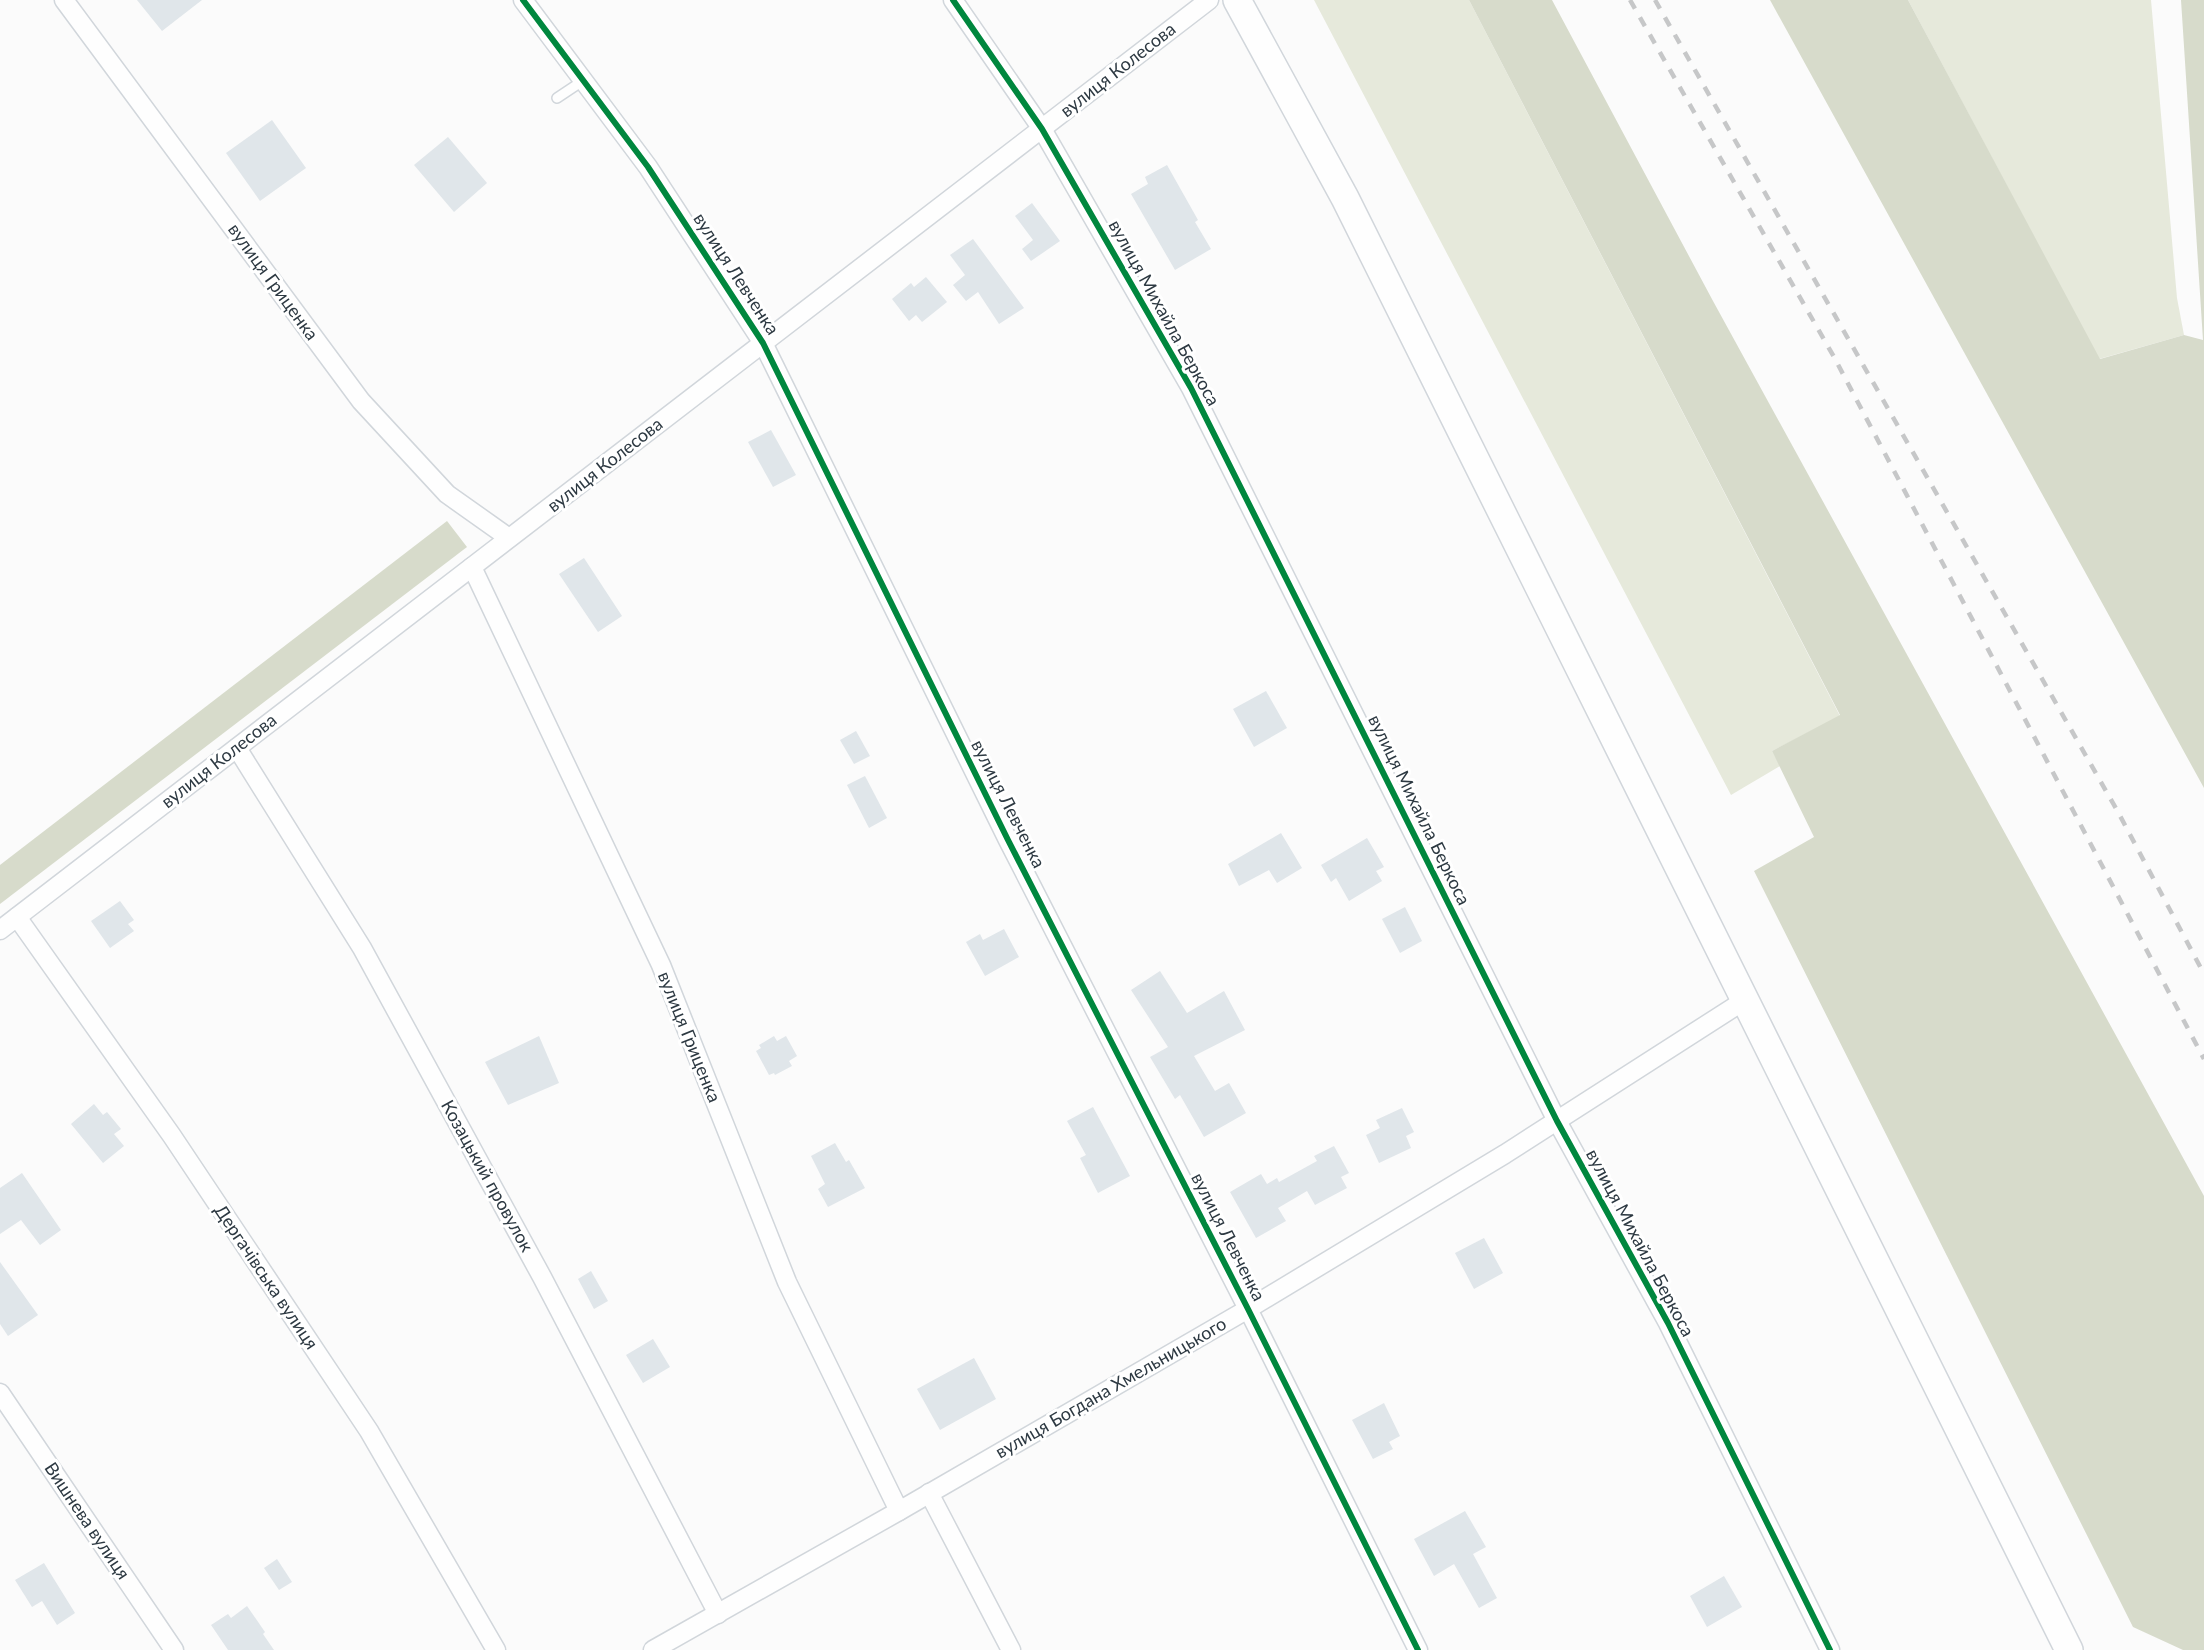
<svg xmlns="http://www.w3.org/2000/svg" width="2204" height="1650" font-family="Lato,sans-serif">
<style>
.green{fill:#e6e9db}
.forest{fill:#d7dbcb}
.building{fill:#e0e6ea}
.lines{fill:none;stroke-linecap:round;stroke-linejoin:round}
.service-casing{stroke:#d1d6db;stroke-width:12}
.minor-casing{stroke:#d1d6db;stroke-width:21}
.secondary-casing{stroke:#d1d6db;stroke-width:30}
.service{stroke:#fefefe;stroke-width:9}
.minor{stroke:#fefefe;stroke-width:18}
.secondary{stroke:#fefefe;stroke-width:27}
.rail{stroke:#c6c7c8;stroke-width:4.5;stroke-dasharray:10 10;stroke-linecap:butt}
.cycleway-casing{stroke:#fff;stroke-width:10}
.cycleway{stroke:#00873e;stroke-width:6}
.labels{text-anchor:middle;stroke-width:6;stroke-linejoin:round;paint-order:stroke}
.street-label{font-size:18px;fill:#2d3942;stroke:#fff}
</style>
<rect width="100%" height="100%" fill="#fbfbfb"/>
<g class="green">
<path d="M1314 0H1469L1840 716 1772 751 1780 766 1731 795Z"/>
<path d="M1908 0H2151L2177 298 2184 335 2099 359Z"/>
</g>
<g class="forest">
<path d="M1469 0H1552L1713 301 2204 1196V1650H2183L2133 1627 1754 871 1814 837 1772 751 1840 715Z"/>
<path d="M1770 0H1908L2100 359 2184 335 2203 340 2181 0H2204V788Z"/>
<path d="M447 521 467 547 0 904V865Z"/>
</g>
<g class="building">
<path d="M137 0H202L162 31Z"/>
<path d="M272 120 306 168 260 201 226 153Z"/>
<path d="M448 137 487 183 454 212 414 165Z"/>
<path d="M1167 165 1198 220 1195 222 1211 249 1175 270 1131 194 1148 184 1145 177Z"/>
<path d="M1032 203 1060 241 1031 261 1022 249 1033 240 1015 216Z"/>
<path d="M973 239 1024 308 999 324 978 292 966 301 953 285 965 275 950 255Z"/>
<path d="M926 277 947 302 922 322 916 315 909 321 892 299 911 283 914 287Z"/>
<path d="M771 430 796 475 773 487 748 442Z"/>
<path d="M584 558 622 616 598 632 559 574Z"/>
<path d="M1266 691 1287 728 1254 747 1233 709Z"/>
<path d="M856 731 870 756 854 764 840 740Z"/>
<path d="M865 776 887 818 869 828 847 785Z"/>
<path d="M1281 833 1302 868 1277 883 1269 870 1239 886 1228 864Z"/>
<path d="M1367 838 1384 867 1376 871 1382 881 1349 901 1336 878 1331 882 1321 865Z"/>
<path d="M120 901 134 920 128 924 134 931 110 948 91 921Z"/>
<path d="M1405 907 1422 941 1400 953 1382 919Z"/>
<path d="M1004 929 1019 957 985 976 966 942 980 934 983 940Z"/>
<path d="M1160 971 1187 1013 1224 991 1245 1030 1194 1056 1215 1091 1229 1083 1246 1113 1204 1137 1180 1095 1175 1099 1150 1057 1168 1047 1131 990Z"/>
<path d="M539 1036 559 1083 508 1105 485 1062Z"/>
<path d="M774 1036 777 1041 786 1036 797 1056 789 1061 792 1066 775 1075 774 1073 769 1075 756 1051 761 1048 759 1045Z"/>
<path d="M94 1104 103 1115 107 1112 121 1129 114 1134 124 1146 103 1163 71 1124Z"/>
<path d="M1093 1107 1130 1176 1098 1193 1080 1158 1086 1155 1067 1121Z"/>
<path d="M1402 1108 1414 1132 1406 1136 1411 1148 1379 1163 1366 1135 1380 1128 1376 1120Z"/>
<path d="M835 1143 846 1162 849 1160 865 1188 828 1207 818 1189 825 1184 811 1156Z"/>
<path d="M1334 1146 1349 1173 1341 1177 1347 1188 1315 1205 1307 1191 1278 1208 1286 1221 1256 1238 1230 1192 1261 1174 1267 1184 1277 1178 1279 1182 1317 1161 1314 1156Z"/>
<path d="M22 1173 61 1230 40 1245 21 1220 0 1234V1188Z"/>
<path d="M1484 1238 1503 1273 1474 1289 1455 1253Z"/>
<path d="M0 1262 38 1315 8 1336 0 1324Z"/>
<path d="M591 1271 608 1301 594 1309 578 1279Z"/>
<path d="M653 1339 670 1367 643 1383 626 1355Z"/>
<path d="M974 1358 996 1399 940 1430 917 1389Z"/>
<path d="M1384 1403 1400 1436 1389 1442 1393 1449 1373 1459 1352 1420Z"/>
<path d="M1465 1511 1486 1547 1473 1554 1497 1598 1479 1608 1454 1564 1434 1576 1414 1539Z"/>
<path d="M277 1559 292 1582 279 1590 264 1568Z"/>
<path d="M44 1563 75 1613 57 1625 42 1601 32 1607 15 1580Z"/>
<path d="M1724 1576 1742 1607 1707 1627 1690 1596Z"/>
<path d="M247 1606 265 1632 263 1634 274 1650H228L211 1625 228 1614 231 1618Z"/>
</g>
<g class="lines">
<g class="service-casing">
<path id="service" d="M557 98 584 80"/>
</g>
<g class="minor-casing">
<g id="minor">
<path d="M64 0 361 401 447 494 509 538"/>
<path d="M523 0 648 167 763 343 1008 840 1248 1309 1418 1650"/>
<path d="M953 0 1042 129 1191 388 1557 1121 1668 1323 1830 1650"/>
<path d="M472 567 661 965 787 1282 899 1511"/>
<path d="M237 748 362 948 542 1277 718 1614"/>
<path d="M17 917 172 1136 369 1431 496 1650"/>
<path d="M0 930 1209 0"/>
<path d="M0 1393 174 1650"/>
<path d="M929 1493 1011 1650"/>
<path d="M653 1650 899 1511 1248 1309 1505 1154 1745 1000"/>
</g>
</g>
<g class="secondary-casing">
<path id="secondary" d="M1237 0 1345 198 2069 1650"/>
</g>
<use href="#service" class="service"/>
<use href="#minor" class="minor"/>
<use href="#secondary" class="secondary"/>
<g class="rail">
<path d="M1630 0 1834 357 2204 1059"/>
<path d="M1655 0 2118 812 2204 974"/>
</g>
<g class="cycleway-casing">
<g id="cycleway">
<path d="M523 0 648 167 763 343 1008 840 1248 1309 1418 1650"/>
<path d="M953 0 1042 129 1191 388 1557 1121 1668 1323 1830 1650"/>
</g>
</g>
<use href="#cycleway" class="cycleway"/>
</g>
<g class="labels">
<g class="street-label">
<text transform="translate(1118 70) rotate(-38)" y="6">вулиця Колесова</text>
<text transform="translate(736 274) rotate(57)" y="6">вулиця Левченка</text>
<text transform="translate(273 282) rotate(54)" y="6">вулиця Гриценка</text>
<text transform="translate(1164 313) rotate(61)" y="6">вулиця Михайла Беркоса</text>
<text transform="translate(605 465) rotate(-38)" y="6">вулиця Колесова</text>
<text transform="translate(219 761) rotate(-38)" y="6">вулиця Колесова</text>
<text transform="translate(1008 804) rotate(63)" y="6">вулиця Левченка</text>
<text transform="translate(1419 810) rotate(64)" y="6">вулиця Михайла Беркоса</text>
<text transform="translate(689 1037) rotate(68)" y="6">вулиця Гриценка</text>
<text transform="translate(487 1176) rotate(61)" y="6">Козацький провулок</text>
<text transform="translate(1228 1237) rotate(63)" y="6">вулиця Левченка</text>
<text transform="translate(1640 1243) rotate(62)" y="6">вулиця Михайла Беркоса</text>
<text transform="translate(266 1277) rotate(56)" y="6">Дергачівська вулиця</text>
<text transform="translate(1111 1388) rotate(-30)" y="6">вулиця Богдана Хмельницького</text>
<text transform="translate(87 1521) rotate(56)" y="6">Вишнева вулиця</text>
</g>
</g>
</svg>
